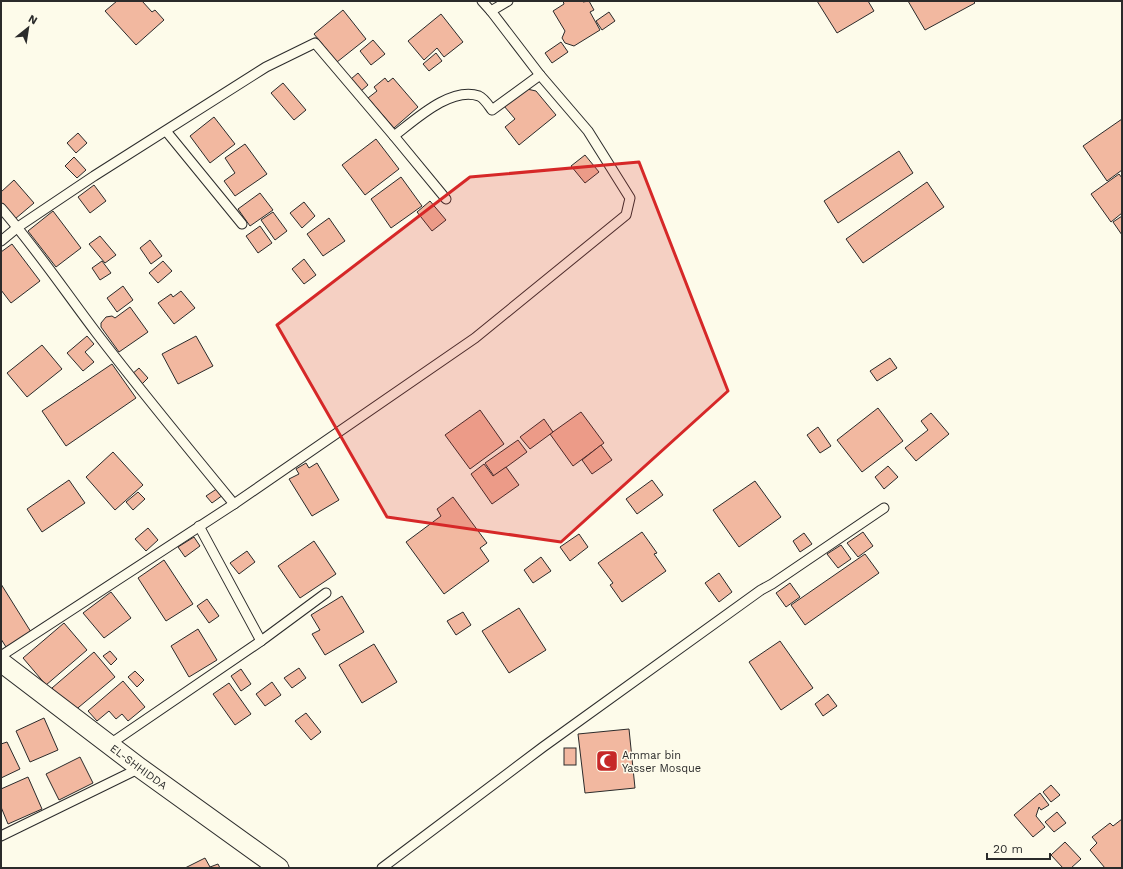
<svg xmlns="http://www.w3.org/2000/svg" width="1123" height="869" font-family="'Work Sans',sans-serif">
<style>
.building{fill:#f2b8a0;stroke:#2b2b2b}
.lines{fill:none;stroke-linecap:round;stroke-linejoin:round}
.service-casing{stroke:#2b2b2b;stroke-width:11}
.minor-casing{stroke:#2b2b2b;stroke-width:21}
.service{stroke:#fdfbea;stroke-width:9}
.minor{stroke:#fdfbea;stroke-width:19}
.marked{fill:#d62828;fill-opacity:0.2;stroke:#d62828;stroke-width:3;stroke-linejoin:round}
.labels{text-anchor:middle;stroke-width:3;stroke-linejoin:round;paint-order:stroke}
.poi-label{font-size:11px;fill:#2b2b2b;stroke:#fdfbea;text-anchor:start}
.street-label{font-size:11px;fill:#2b2b2b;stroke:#fdfbea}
</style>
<rect width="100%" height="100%" fill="#fdfbea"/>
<g class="building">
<path d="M117 1H142L152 12 155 10 164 20 136 45 105 11Z"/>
<path d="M563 1H582L583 2 589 1 594 10 590 12 600 30 574 46 565 43 562 38 565 31 553 11 564 4Z"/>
<path d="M817 1H868L874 11 837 33Z"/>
<path d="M908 1H973L975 3 925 30Z"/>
<path d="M343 10 366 39 337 62 314 34Z"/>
<path d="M609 12 615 21 602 30 596 21Z"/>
<path d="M441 14 463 42 444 57 437 48 424 60 408 41Z"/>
<path d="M373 40 385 54 371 65 360 51Z"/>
<path d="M561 42 568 52 552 63 545 53Z"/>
<path d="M436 53 442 61 429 71 423 64Z"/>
<path d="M358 73 368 85 361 91 351 79Z"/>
<path d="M385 78 388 82 393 78 418 107 394 128 368 98 377 91 374 87Z"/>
<path d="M283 83 306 110 294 120 271 93Z"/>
<path d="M527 89 536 91 556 115 519 145 505 127 515 119 504 106Z"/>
<path d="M214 117 235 144 210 163 190 136Z"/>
<path d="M1122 119V170L1107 181 1083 146Z"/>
<path d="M78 133 87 143 76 153 67 143Z"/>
<path d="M376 139 399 169 365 195 342 165Z"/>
<path d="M245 144 267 174 235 196 224 181 235 173 225 158Z"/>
<path d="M899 151 913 173 838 223 824 201Z"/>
<path d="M585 155 599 172 585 183 571 166Z"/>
<path d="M74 157 86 170 77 178 65 166Z"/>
<path d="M1119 174 1122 178V213L1111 222 1091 194Z"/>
<path d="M401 177 422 206 391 228 371 199Z"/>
<path d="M14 180 34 203 15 219 1 203V192Z"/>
<path d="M927 182 944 207 863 263 846 239Z"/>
<path d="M94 185 106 201 90 213 78 197Z"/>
<path d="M260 193 273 210 250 226 238 209Z"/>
<path d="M430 201 446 220 432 231 417 212Z"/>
<path d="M304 202 315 216 302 228 290 213Z"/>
<path d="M53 211 81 248 56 267 28 231Z"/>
<path d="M273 212 287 231 275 240 261 220Z"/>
<path d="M1122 216V235L1113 222Z"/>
<path d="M329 218 345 241 323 256 307 234Z"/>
<path d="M260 226 272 243 258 253 246 236Z"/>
<path d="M100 236 116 255 105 263 89 244Z"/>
<path d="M150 240 162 256 151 264 140 248Z"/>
<path d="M12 244 40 281 11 303 1 290V252Z"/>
<path d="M304 259 316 275 304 284 292 269Z"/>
<path d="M102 261 111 273 100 280 92 268Z"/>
<path d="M163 261 172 271 158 283 149 273Z"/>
<path d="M123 286 133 300 117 312 107 298Z"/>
<path d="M181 291 195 308 174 324 158 303 171 294 173 297Z"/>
<path d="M130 307 148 332 119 352 101 327V323L106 317 112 316 115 318Z"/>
<path d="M87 336 94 344 85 352 94 362 83 371 67 353Z"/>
<path d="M196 336 213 366 178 384 162 354Z"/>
<path d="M42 345 62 369 27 397 7 373Z"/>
<path d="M890 358 897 368 877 381 870 371Z"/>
<path d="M112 364 136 398 66 446 42 411Z"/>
<path d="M139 368 148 378 140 386 131 375Z"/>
<path d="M878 408 903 441 862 472 837 440Z"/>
<path d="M480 410 504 444 470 469 445 435Z"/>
<path d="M581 412 604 443 573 466 550 434Z"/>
<path d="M931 413 949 434 916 461 905 448 928 430 921 421Z"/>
<path d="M544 419 553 432 530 449 520 437Z"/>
<path d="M818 427 831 446 820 453 807 435Z"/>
<path d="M518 440 527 452 494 476 485 463Z"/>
<path d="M601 445 612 460 592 474 582 460Z"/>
<path d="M113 452 143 485 115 510 86 477Z"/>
<path d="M306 463 309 468 317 463 339 500 312 516 289 479 299 474 296 469Z"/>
<path d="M484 464 493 476 506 467 519 485 492 504 471 474Z"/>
<path d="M888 466 898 477 884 489 875 477Z"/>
<path d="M69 480 85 503 42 532 27 509Z"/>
<path d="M652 480 663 495 637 514 626 499Z"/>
<path d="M755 481 781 517 739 547 713 510Z"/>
<path d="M218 488 223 495 212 503 206 496Z"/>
<path d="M138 492 145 499 133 510 126 502Z"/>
<path d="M453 497 487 543 480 548 489 561 444 594 406 542 441 516 437 509Z"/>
<path d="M148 528 158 540 146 551 135 539Z"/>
<path d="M642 532 657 553 654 554 666 571 622 602 610 585 613 583 598 563Z"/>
<path d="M863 532 873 546 858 557 847 543Z"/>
<path d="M804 533 812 544 800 552 793 541Z"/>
<path d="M579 534 588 547 570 561 560 547Z"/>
<path d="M194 537 200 546 185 557 178 547Z"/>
<path d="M314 541 336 574 300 598 278 566Z"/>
<path d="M841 545 851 559 838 568 827 554Z"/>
<path d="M247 551 255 562 239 574 230 563Z"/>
<path d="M865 554 879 573 805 625 791 605Z"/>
<path d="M541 557 551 571 533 583 524 570Z"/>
<path d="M164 560 193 604 166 621 138 578Z"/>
<path d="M719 573 732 592 719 602 705 583Z"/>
<path d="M790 583 800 597 786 607 776 593Z"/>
<path d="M1 584 31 632 6 647 1 639Z"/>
<path d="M111 592 131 618 104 638 83 613Z"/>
<path d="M342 596 364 632 325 655 312 634 320 630 311 615Z"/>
<path d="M207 599 219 616 209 623 197 606Z"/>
<path d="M519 608 546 650 509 673 482 631Z"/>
<path d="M463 612 471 625 456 635 447 621Z"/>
<path d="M64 623 87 650 46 685 23 658Z"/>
<path d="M198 629 217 660 189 677 171 646Z"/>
<path d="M780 641 813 688 781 710 749 662Z"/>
<path d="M374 644 397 682 362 703 339 665Z"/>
<path d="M110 651 117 659 111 665 103 656Z"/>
<path d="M94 652 115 677 73 712 52 688Z"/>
<path d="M299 668 306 678 292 688 284 678Z"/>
<path d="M241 669 251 684 241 691 231 676Z"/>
<path d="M135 671 144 680 137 687 128 677Z"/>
<path d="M123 681 145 707 128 721 122 714 116 719 109 711 97 721 88 711Z"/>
<path d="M272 682 281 695 265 706 256 694Z"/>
<path d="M229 683 251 714 235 725 213 694Z"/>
<path d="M828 694 837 706 823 716 815 704Z"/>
<path d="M306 713 321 732 311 740 295 721Z"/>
<path d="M44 718 58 750 30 762 16 731Z"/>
<path d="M629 729 635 788 585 793 578 734Z"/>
<path d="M7 742 20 769 1 778V744Z"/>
<rect x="564" y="748" width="12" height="17"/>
<path d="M80 757 93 783 59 800 46 774Z"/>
<path d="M28 777 42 809 8 824 1 807V789Z"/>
<path d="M1051 785 1060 795 1051 802 1043 792Z"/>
<path d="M1040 793 1049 805 1041 810 1039 807 1036 816 1045 827 1033 837 1014 815Z"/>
<path d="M1057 812 1066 823 1054 832 1045 822Z"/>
<path d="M1122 819V868H1105L1090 850 1097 843 1092 837 1110 823 1113 826Z"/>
<path d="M1065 842 1081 859 1071 868H1063L1051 855Z"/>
<path d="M205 858 210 867 218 864 220 868H185Z"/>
</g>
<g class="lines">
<g class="service-casing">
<g id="service">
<path d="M482 1 491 11 508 1"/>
<path d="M166 131 242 224"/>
<path d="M394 136C415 120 451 86 479 96 484 98 489 106 492 110L540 75"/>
<path d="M1 208C35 247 64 290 95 331 140 390 187 447 234 504"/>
<path d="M1 241 18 227 94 176 266 67 315 43 394 136 446 199"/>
<path d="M261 641 326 593"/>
<path d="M1 656 234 504 475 338 626 215 630 198 588 131 540 75 491 11"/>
<path d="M110 744 261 641 199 526"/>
<path d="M1 836 140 768"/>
<path d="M382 868 543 747 761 590 772 584 884 508"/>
</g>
</g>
<g class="minor-casing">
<g id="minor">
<path id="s1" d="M1 662 140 768 279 868"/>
</g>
</g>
<use href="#service" class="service"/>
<use href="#minor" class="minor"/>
</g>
<path class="marked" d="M639 162 728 391 561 542 387 517 277 325 470 177Z"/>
<defs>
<g id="mosque-square" transform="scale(1.15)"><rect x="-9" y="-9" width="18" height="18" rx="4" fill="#c62828" stroke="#fdfbea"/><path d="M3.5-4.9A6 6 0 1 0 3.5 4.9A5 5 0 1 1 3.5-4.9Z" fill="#fff"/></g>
</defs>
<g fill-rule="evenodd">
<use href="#mosque-square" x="607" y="761"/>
</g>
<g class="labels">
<g class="poi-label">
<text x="622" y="759">Ammar bin<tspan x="622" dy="13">Yasser Mosque</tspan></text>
</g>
<g class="street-label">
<text dy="4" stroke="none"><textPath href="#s1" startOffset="173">EL-SHHIDDA</textPath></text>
</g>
</g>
<rect width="1123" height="869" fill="none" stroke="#2b2b2b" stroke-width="4"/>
<g transform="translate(28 28) rotate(30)" stroke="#fdfbea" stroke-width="3" paint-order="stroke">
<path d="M0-3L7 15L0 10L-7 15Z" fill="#2b2b2b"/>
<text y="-6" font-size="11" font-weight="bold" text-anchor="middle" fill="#2b2b2b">N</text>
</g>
<path d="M987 853v6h63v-6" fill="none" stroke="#2b2b2b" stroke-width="2"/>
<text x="993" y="853" font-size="12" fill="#2b2b2b" stroke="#fdfbea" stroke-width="3" paint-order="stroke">20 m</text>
</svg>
